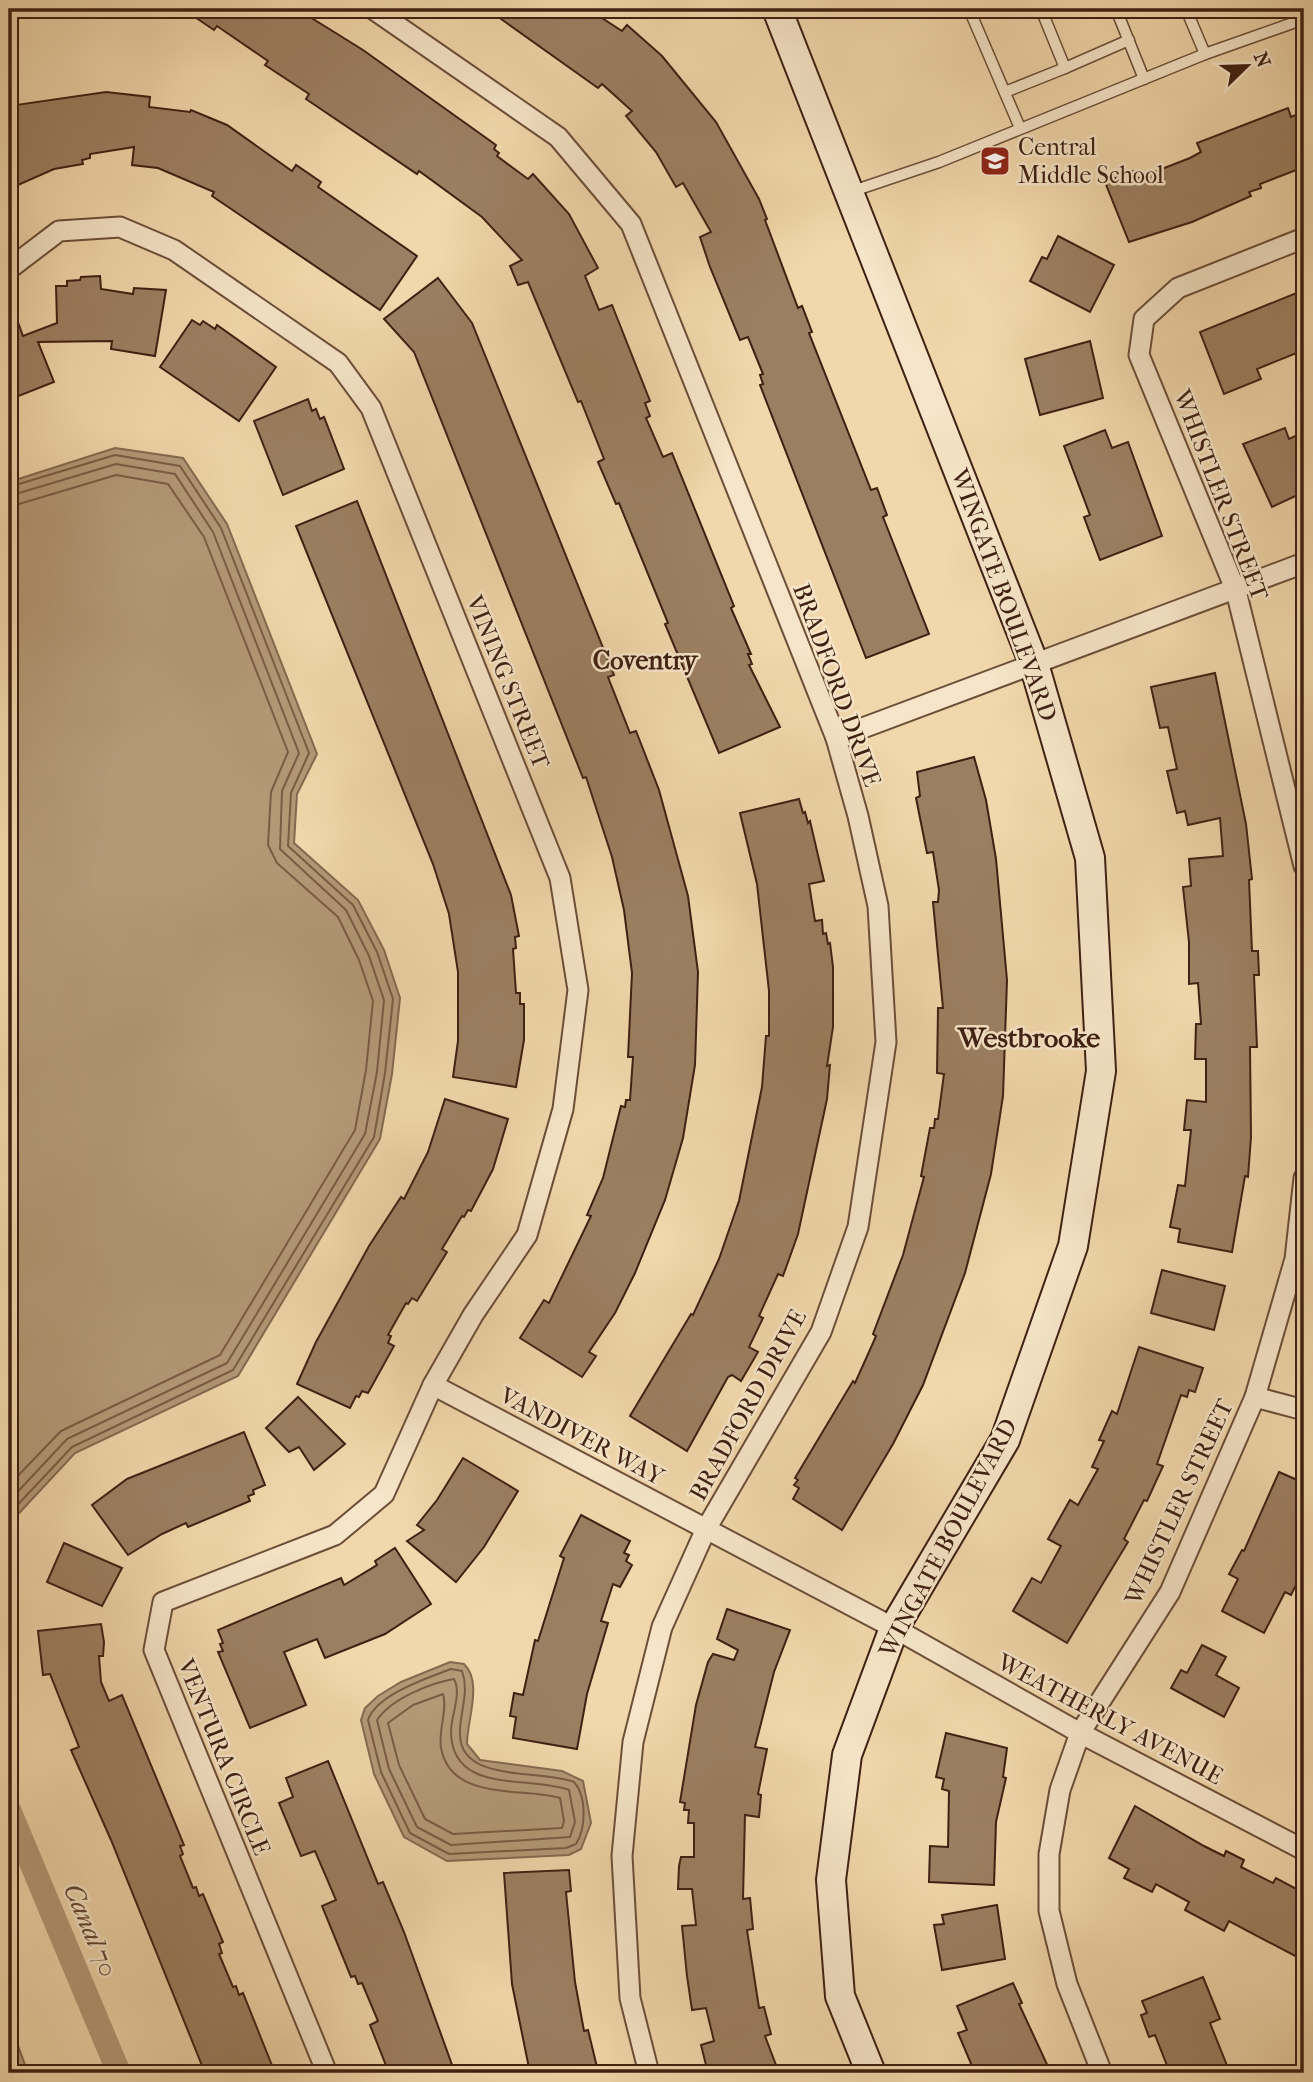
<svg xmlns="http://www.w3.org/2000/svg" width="1313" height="2082" font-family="'IM FELL French Canon',serif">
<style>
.water{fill:#b49977;stroke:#85694f;stroke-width:2}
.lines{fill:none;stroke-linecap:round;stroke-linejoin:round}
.shore{stroke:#7a5c44;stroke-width:2}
.canal{stroke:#b49977;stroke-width:24}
.building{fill:#9c7f62;stroke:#3f2012;stroke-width:2}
.lane-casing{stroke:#6c4e38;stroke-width:13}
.street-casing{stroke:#6c4e38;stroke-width:23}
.secondary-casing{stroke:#3f2012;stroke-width:32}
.lane{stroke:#f6e5c8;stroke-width:10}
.street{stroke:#f6e5c8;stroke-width:19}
.secondary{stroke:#f6e5c8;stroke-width:28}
.labels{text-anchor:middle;stroke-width:5;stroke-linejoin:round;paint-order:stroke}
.poi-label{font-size:24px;fill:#3f2012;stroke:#f6e5c8;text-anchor:start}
.street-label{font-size:24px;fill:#3f2012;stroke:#f6e5c8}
.neighbourhood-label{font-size:26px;font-weight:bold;fill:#3f2012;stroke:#f6e5c8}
.water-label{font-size:26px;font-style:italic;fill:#624430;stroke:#f6e5c8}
.quarter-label{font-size:28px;font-weight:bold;fill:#3f2012;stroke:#f6e5c8}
</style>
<rect width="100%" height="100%" fill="#f1d7ab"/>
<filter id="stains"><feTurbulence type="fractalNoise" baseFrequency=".00286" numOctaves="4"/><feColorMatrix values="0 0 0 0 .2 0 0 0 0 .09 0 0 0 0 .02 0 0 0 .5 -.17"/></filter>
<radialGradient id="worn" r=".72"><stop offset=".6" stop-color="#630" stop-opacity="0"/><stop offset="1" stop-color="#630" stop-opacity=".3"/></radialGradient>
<g class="water">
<path d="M115 448 183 458 227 524 317 754 297 794 294 843 358 900 384 950 400 998 392 1074 380 1139 238 1376 75 1453 9 1524V482Z"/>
<path d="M450 1662 464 1664C483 1682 467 1720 467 1744L480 1760 562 1771 583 1781 591 1823 581 1849 569 1855 447 1861 404 1837 374 1774 361 1720 365 1708 378 1696 401 1682Z"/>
<path d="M9 2021 28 2073H9Z"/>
</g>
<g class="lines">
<g class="shore">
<path d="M9 487 115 455 180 466 221 528 309 753 291 793 288 846 353 905 377 952 393 999 385 1073 374 1137 233 1370 72 1447 9 1514"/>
<path d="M9 496 116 464 175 474 213 532 299 753 282 791 280 849 346 910 369 956 384 1000 377 1072 365 1134 227 1363 67 1439 9 1501"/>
<path d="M9 507 116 475 168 484 204 537 288 752 271 792 268 845 277 863 338 917 359 960 373 1001 366 1070 355 1130 220 1355 61 1431 9 1485"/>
<path d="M451 1669 462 1671C470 1693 459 1713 460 1735 461 1783 540 1769 574 1782 587 1796 586 1828 576 1844L566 1848 449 1854 410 1833 381 1772 368 1720C377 1694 428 1678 451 1669Z"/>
<path d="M454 1679C462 1694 451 1715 451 1732 452 1795 528 1775 569 1790L575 1822 570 1837 451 1845 417 1827 389 1769 377 1720C391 1699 430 1683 454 1679Z"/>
<path d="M443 1694C448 1708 438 1731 441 1748 451 1802 523 1787 560 1798L564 1821 562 1828 453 1834 425 1819 399 1765 388 1723 413 1705Z"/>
</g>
<path class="canal" d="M9 1810 119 2073"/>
</g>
<g class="building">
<path d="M183 9H297L363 50 496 145 494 149 499 153 497 156 528 179 533 174 569 214 598 268 585 276 599 310 612 305 650 401 645 403 650 416 646 418 663 457 672 453 734 606 731 608 751 654H748L752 664 749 665 780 727 719 753 665 624 668 623 619 503 616 504 598 462 604 459 581 401 578 402 528 282 518 285 510 266 522 260 482 217 419 171 417 174 306 99 309 94 265 65 268 61 217 26 214 30Z"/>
<path d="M487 9H588L622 31 627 25 662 56 716 122 759 199 767 219 765 220 798 308 802 306 812 332 809 333 871 490 877 488 887 515 883 517 929 634 866 658 760 385 763 384 760 375 763 374 748 337 740 340 710 267 700 237 711 232 683 183 676 187 656 152 626 116 632 111 602 84 598 88Z"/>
<path d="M106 92 150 97 149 107 190 112 191 110 227 125 292 171 296 165 321 182 318 187 417 256 380 310 212 196 214 192 158 168 132 165 134 147 90 154V158L82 160 83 164 54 169 9 189V106Z"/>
<path d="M1288 108 1291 117 1304 112V167L1260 184 1261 188 1249 192 1251 196 1192 222 1129 242 1105 182 1133 171 1136 179 1190 158 1201 152 1197 143Z"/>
<path d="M1058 236 1114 265 1090 312 1030 281 1042 257 1047 259Z"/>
<path d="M100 276 101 289 133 294 134 288 166 290 155 356 111 349 112 341 38 342 54 382 16 397 9 380V304L11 303 23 336 57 323 56 286H67V281L80 280 81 277Z"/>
<path d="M438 278 472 323 614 675 608 677 630 733 636 731 659 790 688 896 698 972 695 1065 683 1138 665 1200 635 1273 615 1313 589 1352 596 1356 582 1377 520 1338 544 1300 549 1303 591 1216 587 1215 603 1178 621 1106 625 1107 626 1100H630L633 1057H628L632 973 624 910 612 857 586 777 583 778 414 352 384 319Z"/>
<path d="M1304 290V350L1257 369 1261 379 1224 394 1200 332Z"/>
<path d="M192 320 200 325 203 321 215 329 217 325 276 367 239 421 160 367Z"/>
<path d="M1090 341 1103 398 1040 415 1025 359Z"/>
<path d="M308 399 312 411 316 409 320 419 324 417 344 469 283 495 254 421Z"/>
<path d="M1285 428 1289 439 1304 432V492L1272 507 1243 444Z"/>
<path d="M1105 430 1112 448 1128 442 1162 536 1100 560 1084 517 1090 515 1064 446Z"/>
<path d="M357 501 511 895 519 936 515 937 516 948 513 949 516 993H520V1004H524V1040L516 1087 453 1077 458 1041V972L449 914 433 864 296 526Z"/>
<path d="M1215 673 1246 824 1252 879 1249 880 1252 951H1258L1259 975H1254L1257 1047H1250L1251 1137 1248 1177 1245 1176 1232 1252 1178 1242 1180 1229 1170 1227 1178 1185 1185 1186 1191 1130H1184L1187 1100 1206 1102V1059H1195L1196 1024H1201L1198 983 1189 984V942L1183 887 1191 886 1189 859 1223 856 1220 818 1188 825 1185 811 1177 813 1167 771 1177 769 1168 727 1160 728 1151 687Z"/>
<path d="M974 757 986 800 996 859 1007 980 1003 1096 991 1174 965 1273 923 1385 893 1444 842 1530 793 1499 799 1488 794 1485 798 1480 795 1478 853 1381 855 1383 873 1343 876 1336 873 1334 903 1255 924 1177 921 1176 930 1128H934L935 1119H938L944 1074 937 1073 938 1008H943L933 902H938L939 890 933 852 927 853 916 798 920 796 917 772Z"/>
<path d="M799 799 803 813 805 812 808 823 810 821 824 881 809 884 815 921 822 920 823 934 826 933 828 944 830 943 833 967V1027L827 1066 830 1065 827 1099 798 1234 783 1276 778 1274 759 1316 763 1318 749 1347 758 1352 741 1381 732 1375 728 1377 687 1451 630 1416 691 1314 693 1315 719 1259 739 1201 762 1087 766 1036H769V991L757 884 740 813Z"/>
<path d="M445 1099 508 1119 493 1169 471 1211 468 1210 464 1217 462 1216 442 1249 447 1252 417 1301 412 1298 408 1304 406 1303 388 1335 391 1336 388 1343 394 1346 368 1393 362 1391 359 1397 356 1396 350 1408 297 1384 316 1342 369 1246 401 1197 404 1199 428 1152Z"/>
<path d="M1162 1270 1225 1286 1214 1330 1151 1313Z"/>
<path d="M1139 1347 1203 1368 1195 1392 1189 1390 1187 1397 1181 1395 1157 1464 1163 1466 1147 1501 1144 1500 1124 1539 1128 1542 1067 1643 1013 1611 1032 1578 1041 1583 1061 1546 1048 1539 1070 1500 1078 1505 1098 1469 1092 1467 1104 1441 1099 1440 1112 1411 1117 1414Z"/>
<path d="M298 1397 345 1444 314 1470 299 1447 289 1452 266 1428Z"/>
<path d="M244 1432 265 1485 253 1490 254 1494 248 1496 250 1501 188 1527 186 1523 162 1534 128 1555 92 1505 127 1479Z"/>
<path d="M463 1458 518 1491 484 1547 456 1582 407 1541 424 1530 417 1525 437 1500Z"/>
<path d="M1279 1472 1304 1483V1569L1291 1595 1285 1592 1264 1633 1222 1611 1238 1579 1229 1574 1242 1550 1244 1551Z"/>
<path d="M581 1515 630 1541 624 1553 629 1555 626 1561 632 1565 620 1587 613 1584 601 1621 608 1623 587 1694 577 1749 513 1738 516 1717 510 1716 514 1693 523 1695 535 1640 538 1641 564 1558 560 1556Z"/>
<path d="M64 1543 122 1568 102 1606 47 1582Z"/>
<path d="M395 1548 431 1604 385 1634 325 1658 317 1639 284 1652 306 1705 250 1728 218 1652 223 1651 220 1644 223 1643 218 1630 341 1578 344 1585 377 1565 375 1561Z"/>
<path d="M727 1609 790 1630 774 1672 755 1747 767 1749 758 1794 761 1795 759 1817 745 1815 743 1899 750 1898 753 1929 747 1930 759 2008 764 2007 771 2034 765 2036 779 2073H708L701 2045 714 2041 706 2008 692 2010 687 1976 682 1926 696 1925 692 1889H678L679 1866 681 1857H694V1823H688L689 1810H684L685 1803 680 1802 696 1705 708 1662 713 1654 734 1660 738 1650 717 1639Z"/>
<path d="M101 1624 104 1642 103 1656H99L101 1682 109 1701 122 1695 184 1845 180 1846 183 1854 180 1856 193 1888 196 1887 199 1896 203 1894 223 1942 219 1944 222 1953 219 1954 233 1987 236 1986 239 1995 243 1993 275 2073H205L111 1840 71 1750 79 1747 50 1674 43 1675 38 1631Z"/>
<path d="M1202 1645 1226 1657 1216 1675 1239 1688 1224 1717 1171 1688 1181 1670 1187 1673Z"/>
<path d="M946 1733 1007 1748 1003 1777 1006 1778 996 1822 994 1885 929 1882 930 1846 948 1847 949 1791 942 1789 944 1779 936 1777Z"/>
<path d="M328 1761 378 1884 383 1882 404 1932 455 2073H389L370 2025 378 2021 362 1983 358 1984 355 1976 351 1977 322 1906 336 1900 315 1851 301 1856 279 1803 293 1797 286 1778Z"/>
<path d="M1135 1806 1204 1846 1224 1856 1226 1851 1244 1860 1241 1867 1273 1883 1276 1878 1304 1893V1944L1297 1957 1229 1921 1224 1931 1185 1910 1189 1902 1156 1884 1152 1892 1124 1878 1129 1869 1109 1858Z"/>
<path d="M569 1870 571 1891 566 1892 575 1982 584 2031 588 2030 597 2067 593 2068 594 2073H530L512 1984 504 1873Z"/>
<path d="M997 1905 1005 1959 942 1970 934 1925 944 1924 942 1915Z"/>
<path d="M1203 1977 1220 2019 1210 2023 1230 2073H1170L1155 2035 1149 2037 1141 2015 1147 2013 1142 2001Z"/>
<path d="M1013 1983 1022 2003 1019 2004 1051 2073H975L958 2033 967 2030 957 2006Z"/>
</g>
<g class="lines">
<g class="lane-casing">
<g id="lane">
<path d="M969 9 1020 128"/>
<path d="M1041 9 1065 68 1129 40"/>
<path d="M1116 9 1144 79"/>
<path d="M1205 54 1304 19"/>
<path d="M1005 92 1065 68"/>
<path d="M853 191 939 162 1205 54 1186 9"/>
</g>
</g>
<g class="street-casing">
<g id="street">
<path d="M373 9 558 137 631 224 836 738 858 816 878 906 886 1042 858 1227 821 1332 706 1529 662 1627 633 1742 622 1856 630 1998 649 2073"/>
<path d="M1304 238 1178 288 1144 319 1139 355 1236 591 1304 866"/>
<path d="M9 269 59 231 120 227 174 250 338 363 371 408 560 878 578 990 563 1109 527 1235 473 1315 433 1385 384 1494 335 1535 163 1602 154 1650 327 2073"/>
<path d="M836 738 1304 563"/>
<path d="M433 1385 894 1628 1080 1733 1304 1850"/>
<path d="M1255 1397 1304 1410"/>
<path d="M1102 2073 1067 1984 1049 1911V1854L1060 1790 1080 1733 1170 1592 1255 1397 1295 1259 1304 1178"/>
</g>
</g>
<g class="secondary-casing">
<path id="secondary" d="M777 9 1034 664 1090 858 1101 1071 1073 1246 1005 1440 894 1628 847 1755 831 1880 840 1996 871 2073"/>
</g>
<use href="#lane" class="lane"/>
<use href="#street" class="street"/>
<use href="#secondary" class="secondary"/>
</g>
<defs>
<g id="school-square" transform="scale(1.575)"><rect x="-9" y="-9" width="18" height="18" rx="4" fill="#8f2418" stroke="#f6e5c8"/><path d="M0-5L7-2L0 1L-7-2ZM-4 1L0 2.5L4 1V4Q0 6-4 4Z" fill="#fff"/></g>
</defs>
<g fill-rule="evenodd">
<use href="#school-square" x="995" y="161"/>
</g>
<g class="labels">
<g class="poi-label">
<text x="1018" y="155">Central<tspan x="1018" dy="28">Middle School</tspan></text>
</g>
<g class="street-label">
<text transform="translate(1221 495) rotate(69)" y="8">WHISTLER STREET</text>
<text transform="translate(1004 595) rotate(70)" y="8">WINGATE BOULEVARD</text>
<text transform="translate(508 682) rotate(68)" y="8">VINING STREET</text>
<text transform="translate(837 685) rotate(70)" y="8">BRADFORD DRIVE</text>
<text transform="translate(748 1405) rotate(-61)" y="8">BRADFORD DRIVE</text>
<text transform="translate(582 1436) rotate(28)" y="8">VANDIVER WAY</text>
<text transform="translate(1179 1502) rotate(-65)" y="8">WHISTLER STREET</text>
<text transform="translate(948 1538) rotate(-62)" y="8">WINGATE BOULEVARD</text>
<text transform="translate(1110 1719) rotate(28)" y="8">WEATHERLY AVENUE</text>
<text transform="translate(224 1757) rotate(68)" y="8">VENTURA CIRCLE</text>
</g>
<g class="neighbourhood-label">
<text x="645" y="669">Coventry</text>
</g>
<g class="water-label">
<text transform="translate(91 1930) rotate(67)" y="9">Canal 70</text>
</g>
<g class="quarter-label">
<text x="1029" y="1047">Westbrooke</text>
</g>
</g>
<rect width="1313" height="2082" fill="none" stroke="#f1d7ab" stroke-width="35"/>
<rect x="10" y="10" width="1292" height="2061" fill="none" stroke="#3f2012" stroke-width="3.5"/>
<rect x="18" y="18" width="1278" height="2047" fill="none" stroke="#3f2012" stroke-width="2"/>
<g transform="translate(1247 66) rotate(67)" stroke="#f6e5c8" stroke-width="5" paint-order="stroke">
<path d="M0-5L12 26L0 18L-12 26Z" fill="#3f2012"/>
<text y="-10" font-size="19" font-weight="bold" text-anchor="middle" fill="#3f2012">N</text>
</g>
<rect width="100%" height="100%" filter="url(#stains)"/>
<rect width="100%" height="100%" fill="url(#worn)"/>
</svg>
